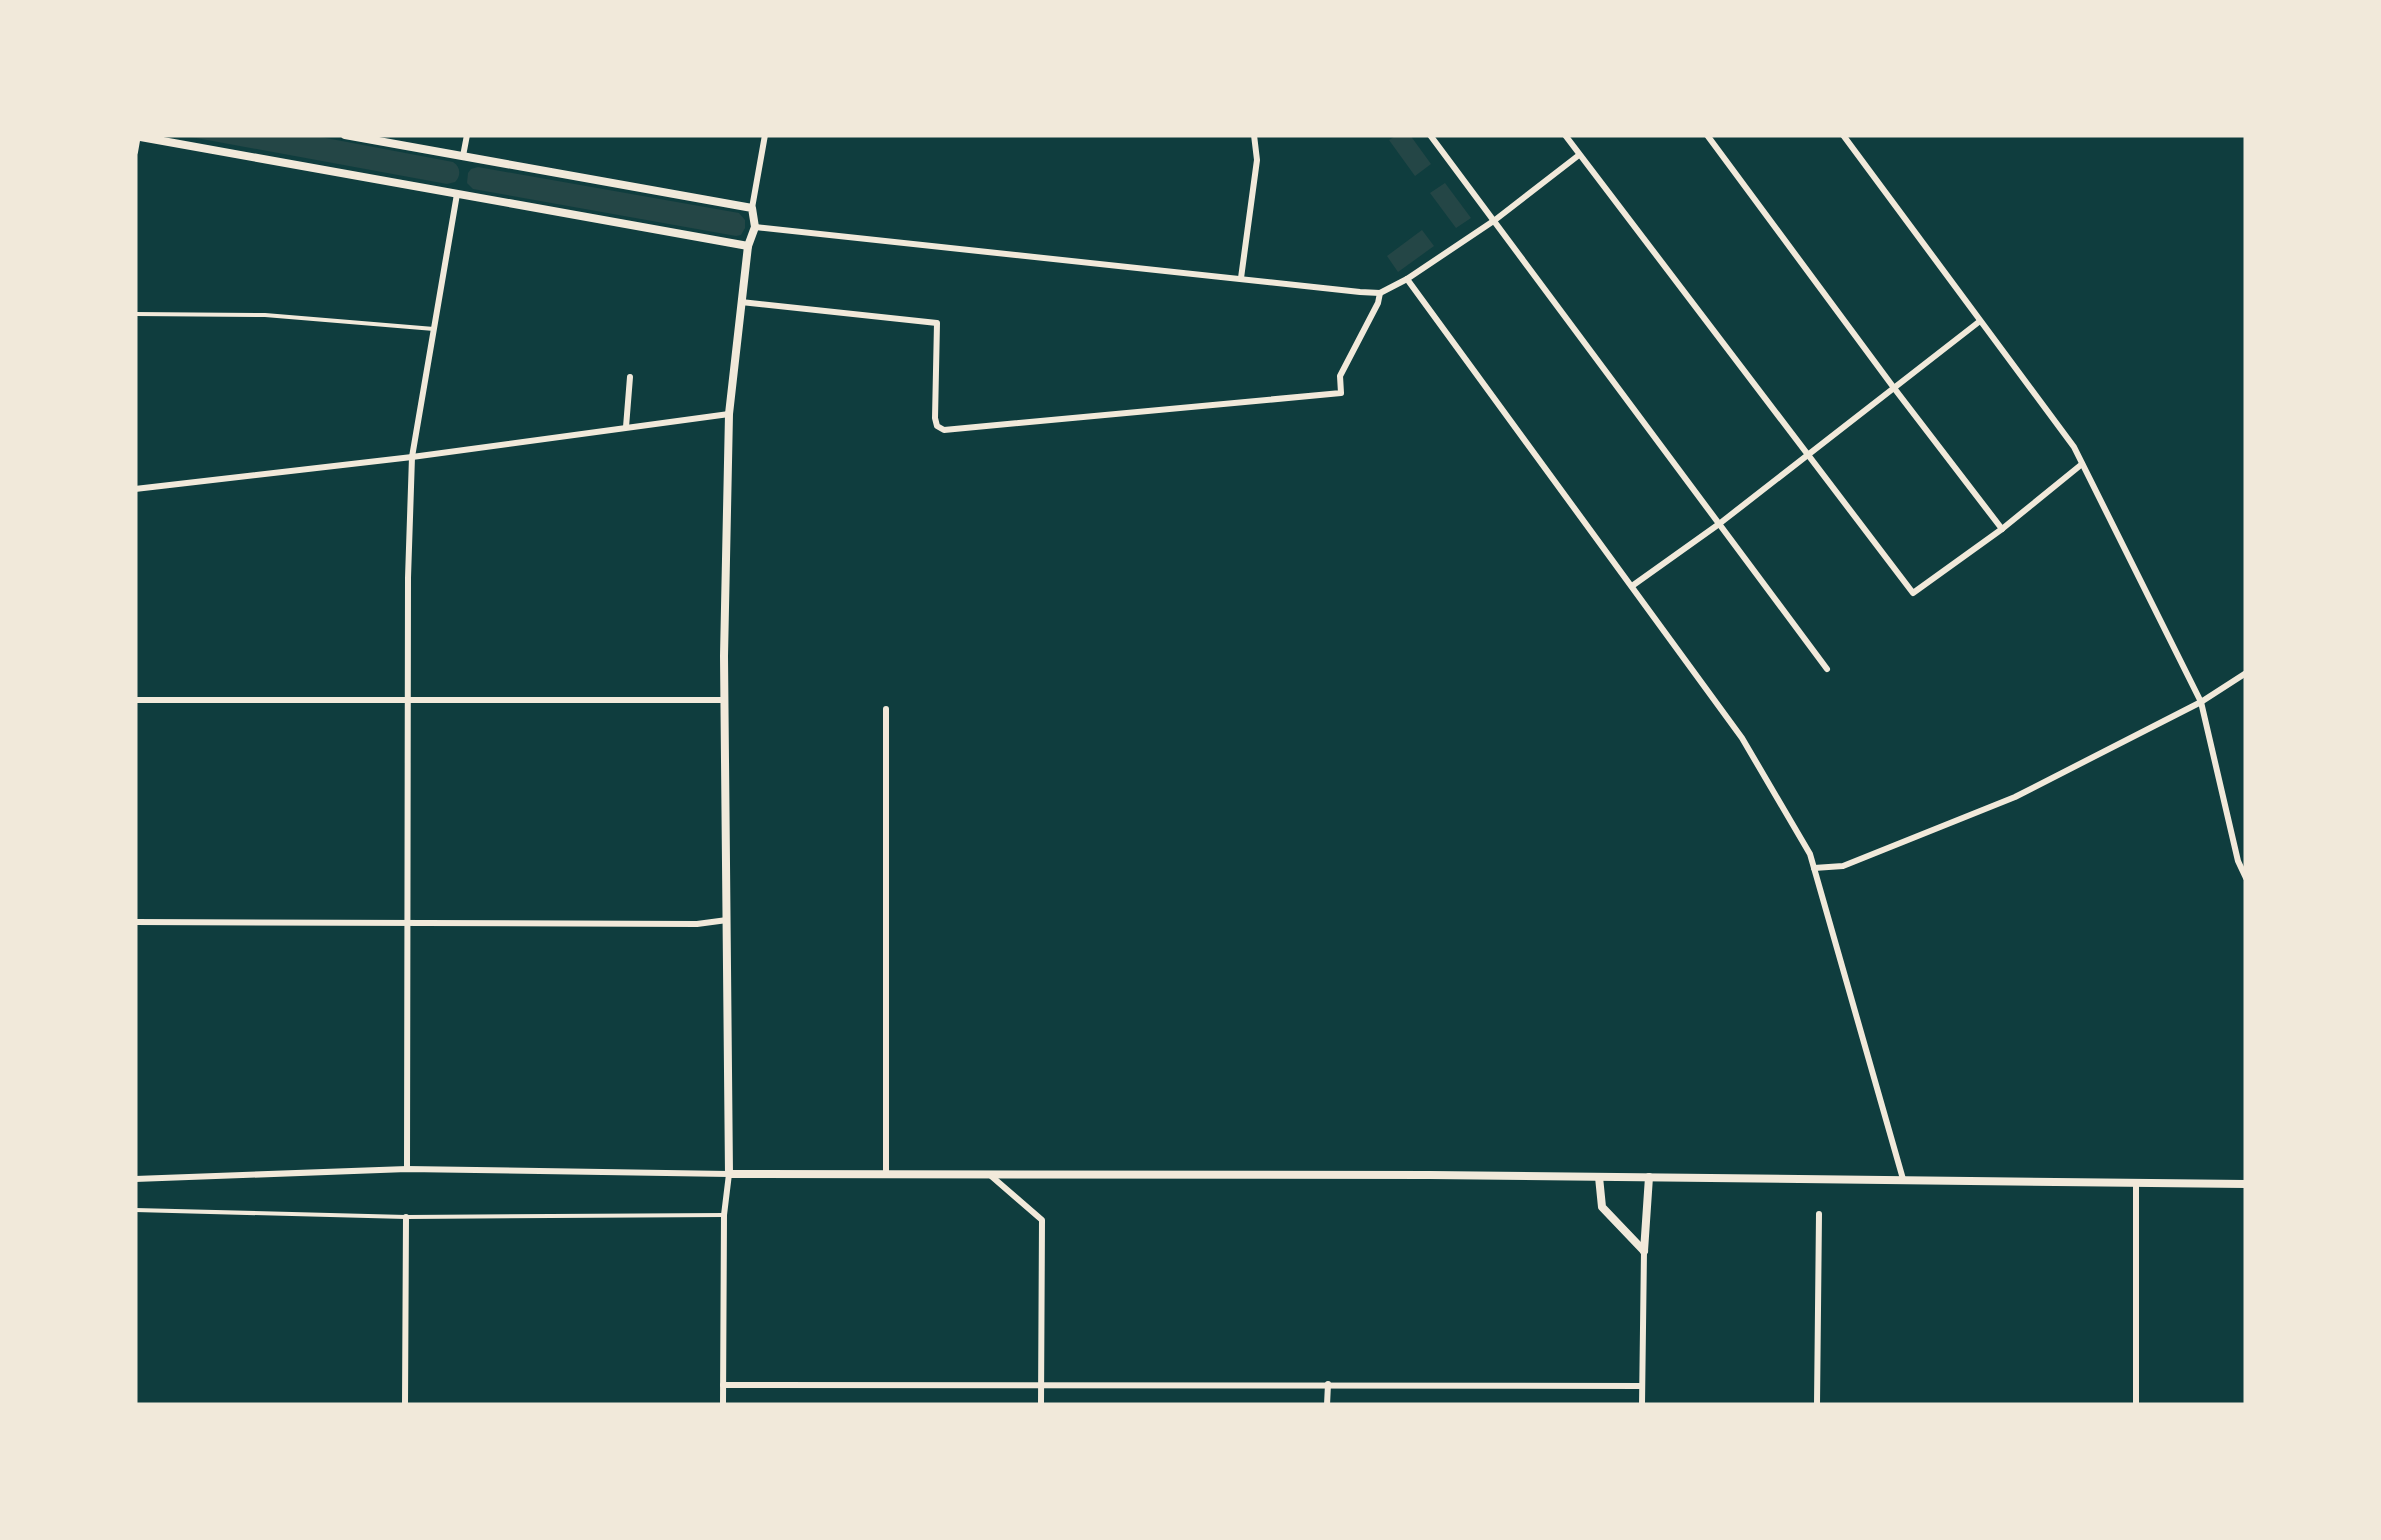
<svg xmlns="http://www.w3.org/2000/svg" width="2381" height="1540" font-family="'Crimson Pro',serif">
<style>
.green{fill:#244646}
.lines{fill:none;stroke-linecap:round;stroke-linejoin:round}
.service{stroke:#f1e9da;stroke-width:4}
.minor{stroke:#f1e9da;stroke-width:6}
.tertiary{stroke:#f1e9da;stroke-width:8}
</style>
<rect width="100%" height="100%" fill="#0f3d3e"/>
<g class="green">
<path d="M180 135H310L453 162C461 167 461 176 455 182L447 184Z"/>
<path d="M1397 135H1410L1431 164 1415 176 1389 140Z"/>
<path d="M478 167 739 213 745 220V228L741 235 736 236 473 189 467 183 468 173 471 169Z"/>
<path d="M1445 183 1471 218 1456 228 1430 193Z"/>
<path d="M1422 230 1434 246 1398 272 1387 256Z"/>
</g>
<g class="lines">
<g class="service">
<path d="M135 314 265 315 434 329"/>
<path d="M135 1210 406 1217 724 1215"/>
</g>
<g class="minor">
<path d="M1430 135 1827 669"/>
<path d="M1565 135 1913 593 2002 529 2082 464"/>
<path d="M1707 135 1894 388 2002 529"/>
<path d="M1843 135 2074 447 2201 702 2238 861 2246 878"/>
<path d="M135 152 138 135"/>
<path d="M463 156 467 135"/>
<path d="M752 208 765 135"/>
<path d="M755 227 1360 292 1380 293 1407 279 1495 220 1579 155"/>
<path d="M1241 278 1257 160 1254 135"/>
<path d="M1407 279 1742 738 1810 854 1903 1179"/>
<path d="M741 302 937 323 935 418 937 426 944 430 1341 393 1340 376 1378 303 1380 293"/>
<path d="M626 427 630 377"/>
<path d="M135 489 412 457 729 414"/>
<path d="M1632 586 1719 524 1980 321"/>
<path d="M135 700H725"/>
<path d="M886 709V1175"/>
<path d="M1814 868 1843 866 2015 797 2201 702 2246 673"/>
<path d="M135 922 697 924 727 920"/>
<path d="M407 1169 408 578 412 457 457 194"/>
<path d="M990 1175 1042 1220 1041 1405"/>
<path d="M135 1179 407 1169 729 1174 724 1215 723 1405"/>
<path d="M723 1385 1642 1386"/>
<path d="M405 1405 406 1217"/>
<path d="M1327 1405 1328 1384"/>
<path d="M1642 1405 1644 1251"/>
<path d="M1817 1405 1819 1214"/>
<path d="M2136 1405V1182"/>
</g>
<g class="tertiary">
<path d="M345 135 752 208 755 227 748 246 729 414 724 656 729 1174 1430 1175 2246 1184"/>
<path d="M135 136 748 246"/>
<path d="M1599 1177 1602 1207 1644 1251"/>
<path d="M1644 1251 1649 1177"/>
</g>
</g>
<rect width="2381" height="1540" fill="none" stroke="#f1e9da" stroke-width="275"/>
</svg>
